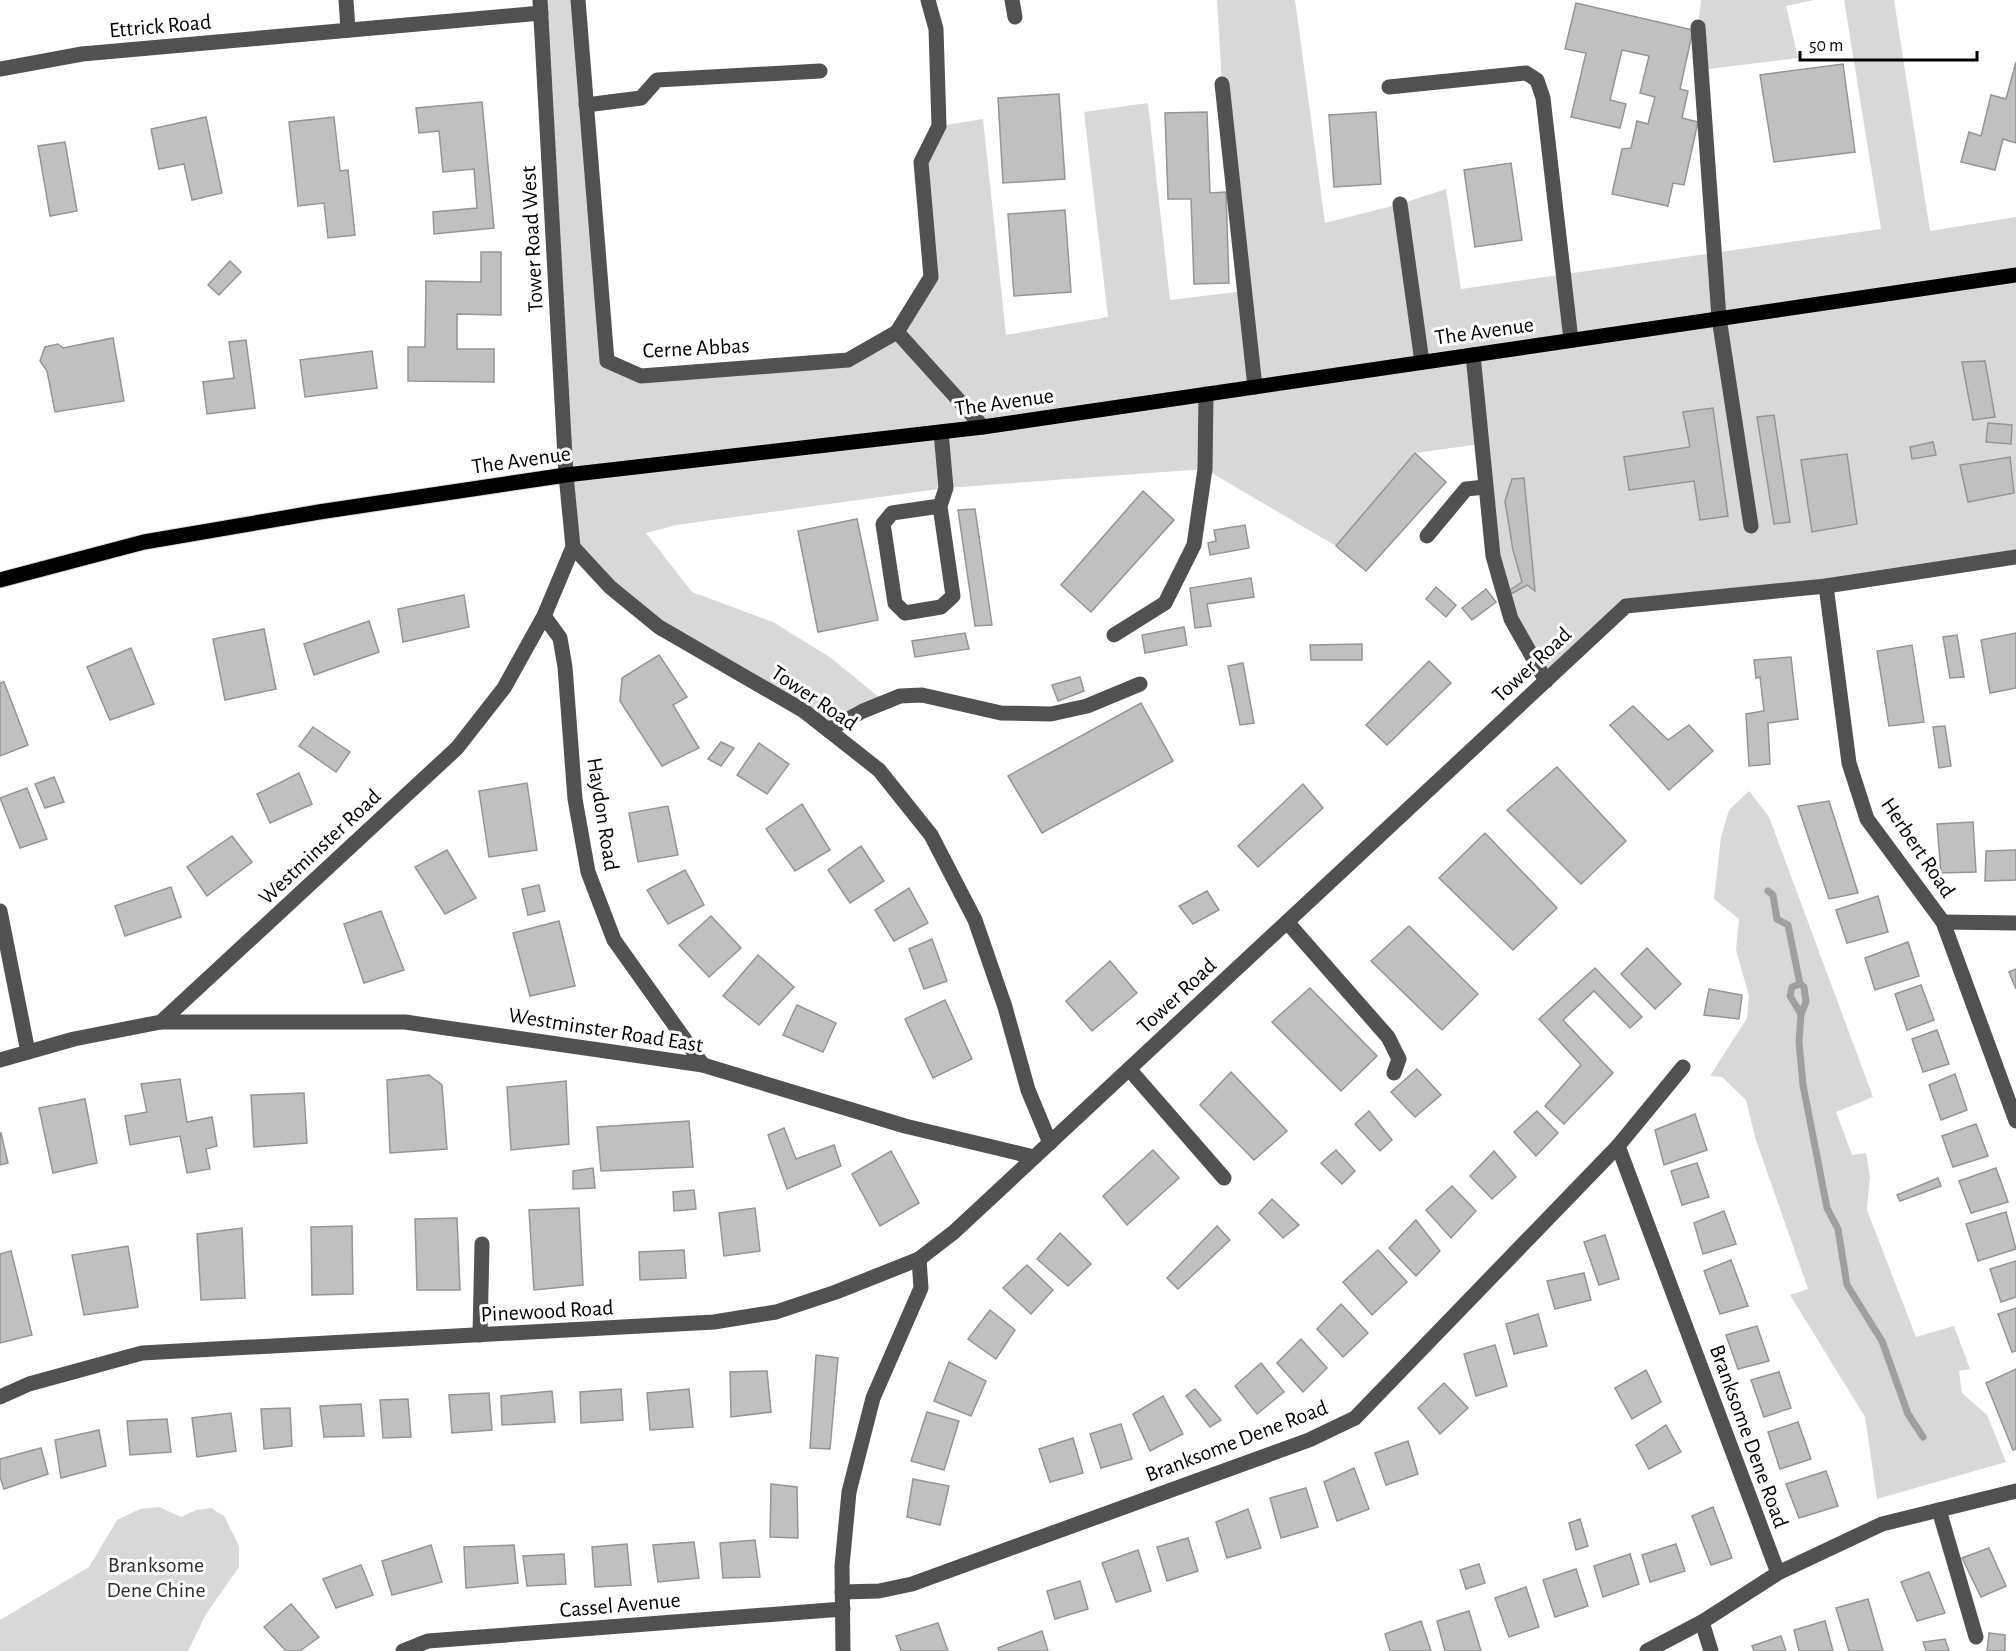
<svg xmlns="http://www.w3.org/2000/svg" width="2016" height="1651" font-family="'Alegreya Sans',sans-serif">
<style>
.green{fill:#d8d8d8}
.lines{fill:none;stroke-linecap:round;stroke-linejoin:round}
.stream{stroke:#9f9f9f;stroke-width:7}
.building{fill:#c0c0c0;stroke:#959595;stroke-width:1.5}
.major-casing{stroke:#dbdbdb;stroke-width:17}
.minor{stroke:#515151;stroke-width:15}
.major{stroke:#000;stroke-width:15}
.labels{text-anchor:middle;stroke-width:6;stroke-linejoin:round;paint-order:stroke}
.street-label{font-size:22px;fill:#000;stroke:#fff}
.park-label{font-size:22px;fill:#2f2f2f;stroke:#fff}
</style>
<rect width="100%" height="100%" fill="#fff"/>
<g class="green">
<path d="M540 0H578L606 361 641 376 848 360 897 332 931 277 921 162 939 126 983 119 1006 335 1108 317 1084 112 1148 103 1170 300 1244 291 1222 84 1217 0H1295L1325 223 1400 204 1446 189 1461 289 1881 229 1844 0H1894L1930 231 2016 217V557L1626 606 1546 681 1511 619 1480 444 1415 453 1336 546 1205 469 946 488 676 525 646 533 692 592 773 622 831 658 885 702 828 730 659 627 573 547Z"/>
<path d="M1701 0H1814L1786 6 1798 58 1701 70 1698 27Z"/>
<path d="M1749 791 1769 817 1873 1097 1836 1112 1852 1155 1866 1153 1870 1177 1867 1210 1916 1337 1954 1326 1970 1369 1959 1371 1962 1393 1987 1415 2006 1462 1877 1499 1865 1417 1790 1295 1808 1289 1755 1137 1746 1100 1722 1077 1710 1076 1747 1018 1749 996 1736 950 1739 919 1714 899 1721 837 1729 810Z"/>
<path d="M159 1507 181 1517 196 1510 211 1508 224 1516 239 1546V1567L206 1614 188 1651H0V1620L89 1567 117 1520 140 1509Z"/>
</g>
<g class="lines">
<g class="stream">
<path d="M1768 891 1773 895 1777 919 1788 925 1800 984 1804 987 1806 1002 1801 1014 1799 1042 1803 1085 1827 1208 1838 1229 1847 1285 1882 1341 1908 1414 1923 1437"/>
<path d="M1800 984 1792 987 1790 996 1801 1014"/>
</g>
</g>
<g class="building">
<path d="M1576 3 1693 30 1680 89 1688 91 1682 118 1698 122 1684 185 1673 183 1668 206 1612 194 1622 149 1631 148 1637 121 1648 124 1655 97 1640 93 1649 56 1622 50 1610 100 1626 104 1620 128 1571 117 1586 53 1565 49Z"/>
<path d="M2016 62V143L2003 139 1995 170 1961 162 1969 132 1981 136 1991 95 2006 99Z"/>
<path d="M1843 64 1855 152 1774 162 1760 75Z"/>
<path d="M1059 94 1065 179 1003 183 998 98Z"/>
<path d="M482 102 494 228 434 234 433 212 477 208 474 169 443 172 439 131 419 133 416 108Z"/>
<path d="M1207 112 1210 193 1226 192 1229 283 1194 284 1191 199H1168L1165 113Z"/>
<path d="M1376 112 1381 184 1334 187 1329 115Z"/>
<path d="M206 117 222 193 192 200 184 164 159 169 151 129Z"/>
<path d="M334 117 340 171 348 170 355 235 328 238 324 203 298 206 289 122Z"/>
<path d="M65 142 77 211 50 216 38 146Z"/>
<path d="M1511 163 1522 240 1475 247 1464 170Z"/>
<path d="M1065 210 1071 292 1014 296 1008 214Z"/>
<path d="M481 252H501V315L457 314V349H494V382L408 381V347H425L426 281 481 282Z"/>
<path d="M230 261 241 272 219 295 208 285Z"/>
<path d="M113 338 124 401 55 412 47 371 40 361 45 347 58 344 63 348Z"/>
<path d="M246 340 255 408 207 414 203 382 234 378 229 342Z"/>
<path d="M372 351 377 388 305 397 300 360Z"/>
<path d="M1985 361 1995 417 1973 420 1962 362Z"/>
<path d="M1713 408 1728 516 1700 520 1694 481 1629 490 1624 457 1690 447 1683 412Z"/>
<path d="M1774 415 1790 522 1774 524 1757 417Z"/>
<path d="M1988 423 2012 425 2011 444 1986 442Z"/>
<path d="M1933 442 1936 455 1912 459 1910 447Z"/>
<path d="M1415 453 1446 482 1366 571 1336 546Z"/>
<path d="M1847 454 1857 524 1812 532 1801 460Z"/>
<path d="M2010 457 2014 493 1968 502 1960 465Z"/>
<path d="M1524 478 1535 591 1527 585 1511 594 1510 590 1522 582 1513 550 1505 501 1512 479Z"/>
<path d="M1143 491 1174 520 1091 612 1061 585Z"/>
<path d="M975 509 992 625 975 626 958 510Z"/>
<path d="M857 519 878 620 818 632 798 531Z"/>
<path d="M1245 525 1249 548 1210 555 1208 543 1216 541 1214 530Z"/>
<path d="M1251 578 1254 597 1207 604 1211 626 1195 628 1190 588Z"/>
<path d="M1436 587 1456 605 1446 617 1426 599Z"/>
<path d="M1486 589 1496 602 1472 620 1462 608Z"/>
<path d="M464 595 469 627 403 642 398 609Z"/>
<path d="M369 621 379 652 314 675 304 644Z"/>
<path d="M1184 627 1187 645 1145 653 1142 635Z"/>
<path d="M264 629 276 689 225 700 213 639Z"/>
<path d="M965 633 969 649 915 657 912 641Z"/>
<path d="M2016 633V688L1990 693 1981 640Z"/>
<path d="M1957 635 1964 677 1950 678 1943 637Z"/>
<path d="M1362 644V660H1311L1310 645Z"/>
<path d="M1912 645 1924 722 1889 726 1877 651Z"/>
<path d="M131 648 154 704 110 720 87 667Z"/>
<path d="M659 655 687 697 673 705 699 748 662 766 620 701 622 678Z"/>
<path d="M1791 657 1798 719 1768 723 1770 764 1749 766 1746 714 1764 711 1760 677 1756 678 1754 660Z"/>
<path d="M1429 661 1451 683 1387 745 1366 725Z"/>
<path d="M1243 663 1254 723 1240 725 1228 666Z"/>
<path d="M1080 677 1084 691 1058 701 1052 685Z"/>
<path d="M4 682 28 745 0 756V683Z"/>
<path d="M1141 703 1173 761 1042 833 1008 776Z"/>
<path d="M1633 706 1668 740 1689 725 1713 751 1669 790 1610 725Z"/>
<path d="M1945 726 1951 766 1939 768 1933 727Z"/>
<path d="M313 727 350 752 336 772 299 746Z"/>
<path d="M721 742 734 748 721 766 708 759Z"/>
<path d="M759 743 789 764 767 794 737 775Z"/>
<path d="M1557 767 1626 841 1581 884 1507 810Z"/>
<path d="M299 773 312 804 270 823 257 794Z"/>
<path d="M54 777 64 802 45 808 35 784Z"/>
<path d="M527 783 537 850 489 857 479 791Z"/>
<path d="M1303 784 1323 808 1258 867 1238 846Z"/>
<path d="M27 788 47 839 20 848 0 798Z"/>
<path d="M1829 801 1858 893 1829 899 1798 806Z"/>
<path d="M802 804 830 850 795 871 766 829Z"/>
<path d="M668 806 678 855 638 862 629 813Z"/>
<path d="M1973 822 1976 872 1941 873 1937 824Z"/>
<path d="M1485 833 1557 908 1513 950 1439 878Z"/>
<path d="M232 836 252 862 207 896 187 867Z"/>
<path d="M861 846 884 881 850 903 828 870Z"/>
<path d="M447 850 476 898 445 914 415 867Z"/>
<path d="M2016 850V880L1985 881 1986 851Z"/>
<path d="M685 870 704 905 668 924 647 890Z"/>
<path d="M539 885 545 911 528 915 522 889Z"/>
<path d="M171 887 181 917 125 936 115 906Z"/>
<path d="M909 888 928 923 894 941 875 910Z"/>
<path d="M1207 891 1219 910 1193 924 1179 906Z"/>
<path d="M1878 896 1888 932 1847 943 1836 910Z"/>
<path d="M381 911 404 970 364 983 344 924Z"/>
<path d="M711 916 741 948 709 977 679 945Z"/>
<path d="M559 921 575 986 530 996 513 933Z"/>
<path d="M1409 926 1478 994 1442 1030 1371 961Z"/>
<path d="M932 939 947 981 924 989 909 949Z"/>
<path d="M1908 942 1919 976 1875 990 1865 958Z"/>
<path d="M1647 948 1681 984 1655 1009 1621 974Z"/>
<path d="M758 955 794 987 759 1025 723 996Z"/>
<path d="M1110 961 1137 993 1092 1031 1066 1001Z"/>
<path d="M1595 968 1642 1017 1630 1028 1594 991 1563 1020 1613 1073 1564 1124 1545 1106 1581 1065 1539 1019Z"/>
<path d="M2016 969V989L2009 972Z"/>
<path d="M1921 985 1934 1020 1907 1030 1895 994Z"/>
<path d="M1310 988 1377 1056 1341 1091 1272 1022Z"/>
<path d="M1709 989 1742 995 1739 1019 1704 1015Z"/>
<path d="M945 1000 972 1059 933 1078 905 1019Z"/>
<path d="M797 1005 836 1023 823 1052 783 1035Z"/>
<path d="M1937 1030 1949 1064 1923 1072 1912 1039Z"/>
<path d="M1417 1069 1441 1095 1415 1117 1391 1092Z"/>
<path d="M1231 1072 1287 1131 1254 1160 1200 1105Z"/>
<path d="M1955 1074 1967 1110 1941 1120 1929 1085Z"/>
<path d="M429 1075 442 1085 447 1149 390 1153 387 1080Z"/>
<path d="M180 1079 187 1122 212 1117 217 1146 206 1149 210 1169 187 1173 180 1136 130 1145 125 1116 147 1112 141 1084Z"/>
<path d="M566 1081 569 1144 511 1150 507 1087Z"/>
<path d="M304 1093 307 1143 254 1147 251 1095Z"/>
<path d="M85 1099 97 1163 53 1173 39 1108Z"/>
<path d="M1369 1111 1392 1140 1380 1151 1355 1124Z"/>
<path d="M1537 1111 1558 1133 1536 1156 1514 1132Z"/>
<path d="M1695 1114 1707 1150 1664 1165 1655 1130Z"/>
<path d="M689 1121 693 1167 601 1171 597 1127Z"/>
<path d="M1976 1124 1988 1156 1953 1167 1942 1136Z"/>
<path d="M784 1128 796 1159 834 1145 841 1166 787 1189 768 1135Z"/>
<path d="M1 1133 8 1163 0 1165V1133Z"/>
<path d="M1153 1150 1179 1178 1127 1225 1103 1196Z"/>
<path d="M1336 1150 1355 1171 1342 1184 1321 1163Z"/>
<path d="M891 1151 919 1203 880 1226 852 1174Z"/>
<path d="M1494 1151 1516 1177 1492 1199 1470 1176Z"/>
<path d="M1697 1163 1709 1197 1682 1205 1671 1171Z"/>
<path d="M593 1168 595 1188 573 1189V1171Z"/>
<path d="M1996 1168 2008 1202 1971 1213 1959 1181Z"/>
<path d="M1938 1178 1941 1186 1900 1201 1897 1195Z"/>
<path d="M1452 1186 1476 1211 1451 1238 1426 1210Z"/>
<path d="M694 1190 696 1209 674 1211 673 1192Z"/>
<path d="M1272 1199 1299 1225 1283 1238 1259 1213Z"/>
<path d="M579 1208 583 1285 534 1290 529 1210Z"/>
<path d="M755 1208 760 1251 724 1256 719 1213Z"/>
<path d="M1724 1211 1736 1244 1703 1254 1694 1223Z"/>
<path d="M2006 1212 2016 1249 1978 1261 1966 1224Z"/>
<path d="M457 1218 460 1290H417L415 1219Z"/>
<path d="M1416 1220 1440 1251 1416 1276 1389 1248Z"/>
<path d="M352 1226 353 1294 312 1295 311 1227Z"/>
<path d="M1217 1226 1230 1240 1178 1289 1167 1278Z"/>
<path d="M242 1228 245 1298 201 1300 197 1234Z"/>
<path d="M1060 1233 1091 1264 1068 1286 1037 1259Z"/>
<path d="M1605 1235 1619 1279 1599 1285 1584 1242Z"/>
<path d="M128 1246 138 1307 84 1315 72 1255Z"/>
<path d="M684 1250 686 1278 640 1280 639 1252Z"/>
<path d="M1378 1250 1407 1282 1372 1315 1343 1282Z"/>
<path d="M11 1251 32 1335 0 1343V1254Z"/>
<path d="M1731 1260 1748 1306 1720 1314 1704 1271Z"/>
<path d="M2016 1261V1297L2001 1302 1990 1269Z"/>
<path d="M1027 1265 1053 1290 1031 1314 1003 1288Z"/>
<path d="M1584 1273 1591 1300 1555 1309 1547 1281Z"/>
<path d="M1341 1304 1368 1333 1343 1357 1317 1329Z"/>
<path d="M2016 1308V1351L2012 1352 1998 1314Z"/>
<path d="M990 1310 1015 1330 996 1359 968 1339Z"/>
<path d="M1538 1314 1547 1346 1514 1354 1506 1324Z"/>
<path d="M1757 1326 1769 1361 1738 1369 1726 1335Z"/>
<path d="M1301 1339 1327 1368 1303 1392 1277 1363Z"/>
<path d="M1495 1345 1507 1386 1476 1396 1464 1354Z"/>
<path d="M816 1355 838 1358 830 1449 810 1448Z"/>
<path d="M949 1362 986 1381 971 1416 934 1401Z"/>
<path d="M1261 1363 1284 1392 1257 1414 1235 1386Z"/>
<path d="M2016 1369V1449L2013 1450 1986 1383Z"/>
<path d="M1646 1370 1661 1402 1632 1419 1615 1388Z"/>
<path d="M767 1371 771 1412 731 1417 730 1372Z"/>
<path d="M1779 1372 1791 1408 1764 1417 1751 1380Z"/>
<path d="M1444 1383 1468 1408 1440 1434 1418 1408Z"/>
<path d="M621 1389 623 1420 581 1423 580 1392Z"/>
<path d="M689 1389 693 1427 650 1430 647 1393Z"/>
<path d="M1195 1389 1221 1420 1210 1427 1186 1396Z"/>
<path d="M552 1391 555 1422 502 1425 501 1396Z"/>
<path d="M489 1393 492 1430 452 1433 449 1395Z"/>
<path d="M1163 1396 1183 1434 1150 1451 1133 1414Z"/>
<path d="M408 1399 411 1437 383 1438 380 1400Z"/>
<path d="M361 1404 364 1436 324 1437 320 1406Z"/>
<path d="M290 1408 292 1446 264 1449 261 1409Z"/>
<path d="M927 1412 959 1421 944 1470 911 1461Z"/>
<path d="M231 1413 236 1451 197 1457 192 1418Z"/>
<path d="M167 1419 171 1452 130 1455 127 1421Z"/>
<path d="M1798 1422 1811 1459 1780 1469 1768 1432Z"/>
<path d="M1121 1424 1132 1459 1101 1468 1090 1434Z"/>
<path d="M1666 1425 1681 1452 1649 1469 1636 1445Z"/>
<path d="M99 1430 106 1466 61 1478 55 1440Z"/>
<path d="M1073 1438 1083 1473 1050 1482 1039 1449Z"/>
<path d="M1408 1441 1418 1474 1386 1485 1375 1453Z"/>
<path d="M41 1448 48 1474 4 1489 0 1477V1459Z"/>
<path d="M1354 1468 1369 1509 1337 1521 1324 1482Z"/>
<path d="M1826 1471 1838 1506 1799 1518 1786 1484Z"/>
<path d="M913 1479 949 1486 940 1525 907 1517Z"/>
<path d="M771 1484 797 1487 798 1538 770 1537Z"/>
<path d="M1306 1488 1318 1527 1281 1538 1270 1498Z"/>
<path d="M1713 1507 1732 1558 1711 1565 1692 1516Z"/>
<path d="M1248 1509 1261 1548 1227 1558 1216 1522Z"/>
<path d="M1580 1519 1588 1546 1576 1550 1569 1523Z"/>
<path d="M1188 1538 1198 1571 1167 1581 1157 1547Z"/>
<path d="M755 1540 760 1577 723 1578 720 1543Z"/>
<path d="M694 1542 699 1578 658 1582 653 1545Z"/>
<path d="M627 1544 631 1585 595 1587 592 1547Z"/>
<path d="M1676 1544 1685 1571 1650 1582 1642 1555Z"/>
<path d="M431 1545 442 1582 392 1595 382 1561Z"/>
<path d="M514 1545 518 1583 466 1588 464 1547Z"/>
<path d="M1989 1548 2006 1586 1981 1597 1962 1558Z"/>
<path d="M1138 1550 1151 1591 1116 1602 1102 1563Z"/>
<path d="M564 1554 566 1584 527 1586 523 1556Z"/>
<path d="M1630 1554 1639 1584 1603 1597 1594 1566Z"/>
<path d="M1479 1564 1485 1583 1466 1589 1460 1570Z"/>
<path d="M361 1565 373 1595 336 1608 323 1579Z"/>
<path d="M1576 1569 1588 1606 1555 1617 1543 1580Z"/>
<path d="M1929 1572 1945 1613 1917 1621 1901 1582Z"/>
<path d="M1080 1581 1088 1609 1055 1619 1047 1591Z"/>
<path d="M1526 1587 1539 1627 1509 1637 1495 1598Z"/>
<path d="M1868 1599 1883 1651H1849L1836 1608Z"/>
<path d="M291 1604 319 1637 300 1651H286L264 1627Z"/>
<path d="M1469 1611 1481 1651H1445L1437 1621Z"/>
<path d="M1421 1621 1431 1651H1390L1385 1634Z"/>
<path d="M1825 1621 1833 1651H1799L1794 1630Z"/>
<path d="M938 1623 948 1651H901L896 1636Z"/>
<path d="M1042 1631 1048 1651H999L998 1648Z"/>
<path d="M1989 1633 2005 1635V1651H1987Z"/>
<path d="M1781 1636 1786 1651H1754L1752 1646Z"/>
<path d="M1945 1639 1949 1651H1926L1923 1642Z"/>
</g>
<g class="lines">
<g class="major-casing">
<path id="major" d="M0 580 144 542 319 512 566 475 983 427 2016 275"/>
</g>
<g class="minor">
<path d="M346 0 348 30"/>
<path d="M578 0 607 361 641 376 848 360 897 332 931 277 921 162 939 126 936 29 928 0"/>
<path d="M1012 0 1015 17"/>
<path d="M1698 27 1719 318 1751 526"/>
<path d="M0 69 82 54 541 13"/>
<path d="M1222 84 1255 387"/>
<path d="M1389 87 1526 73 1537 80 1543 98 1571 340"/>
<path d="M586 105 641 98 657 80 820 71"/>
<path d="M1400 204 1422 362"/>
<path d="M897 332 983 427"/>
<path d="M1473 355 1493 556 1511 619 1546 681"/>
<path d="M940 506 892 513 883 524 895 603 905 613 941 607 953 596 940 506 946 488 941 432"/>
<path d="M1427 536 1466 489 1485 487"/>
<path d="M573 547 610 587 659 627 804 711 879 770 931 835 975 920 1005 1007 1028 1090 1050 1143"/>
<path d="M1826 586 1849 763 1867 819 1943 922 2016 1121"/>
<path d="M544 616 560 638 565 667 575 799 588 872 614 940 703 1065"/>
<path d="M1114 635 1165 603 1194 545 1205 469 1206 394"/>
<path d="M828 730 863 711 900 696 922 695 1001 713 1051 714 1087 706 1140 684"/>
<path d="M0 911 28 1052"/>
<path d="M1287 922 1388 1037 1399 1059 1394 1073"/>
<path d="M1943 922 2016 923"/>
<path d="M161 1022H405L703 1065 905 1126 1034 1157"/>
<path d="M0 1060 74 1039 161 1022 457 748 504 688 544 616 573 547 566 475 540 0"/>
<path d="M1129 1069 1224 1178"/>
<path d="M1618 1146 1778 1573"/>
<path d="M480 1335 482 1244"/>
<path d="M0 1397 29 1384 142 1353 714 1322 776 1312 836 1292 919 1259 954 1232 1626 606 1826 586 2016 557"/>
<path d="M1939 1510 1976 1637"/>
<path d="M842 1592 879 1591 912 1584 1309 1440 1355 1418 1618 1146 1683 1067"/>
<path d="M1702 1622 1711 1651"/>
<path d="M403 1651 428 1641 843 1609"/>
<path d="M843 1651 842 1566 849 1492 873 1398 921 1288 919 1259"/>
<path d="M1647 1651 1702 1622 1778 1573 1882 1524 2016 1491"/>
</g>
<use href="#major" class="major"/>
</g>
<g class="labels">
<g class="street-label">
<text transform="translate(160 25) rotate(-5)" y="8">Ettrick Road</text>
<text transform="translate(531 239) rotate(-93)" y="8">Tower Road West</text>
<text transform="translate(1484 330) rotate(-8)" y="8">The Avenue</text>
<text transform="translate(696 347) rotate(-3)" y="8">Cerne Abbas</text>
<text transform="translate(1004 401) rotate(-8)" y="8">The Avenue</text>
<text transform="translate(521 459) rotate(-8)" y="8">The Avenue</text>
<text transform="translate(1531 664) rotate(-43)" y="8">Tower Road</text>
<text transform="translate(815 697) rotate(34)" y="8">Tower Road</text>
<text transform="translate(604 814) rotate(81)" y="8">Haydon Road</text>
<text transform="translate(319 846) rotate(-43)" y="8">Westminster Road</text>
<text transform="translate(1919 847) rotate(56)" y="8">Herbert Road</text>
<text transform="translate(1176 995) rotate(-43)" y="8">Tower Road</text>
<text transform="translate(606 1029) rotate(9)" y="8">Westminster Road East</text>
<text transform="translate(547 1310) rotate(-3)" y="8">Pinewood Road</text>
<text transform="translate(1750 1436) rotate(70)" y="8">Branksome Dene Road</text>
<text transform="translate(1236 1440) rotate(-21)" y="8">Branksome Dene Road</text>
<text transform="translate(620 1604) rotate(-5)" y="8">Cassel Avenue</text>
</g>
<g class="park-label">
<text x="156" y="1572">Branksome<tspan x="156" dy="25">Dene Chine</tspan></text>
</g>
</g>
<path d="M1800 51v9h177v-9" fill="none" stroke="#000000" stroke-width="3"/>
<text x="1809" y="51" font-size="18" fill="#000000" stroke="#ffffff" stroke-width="4.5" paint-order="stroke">50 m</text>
</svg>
